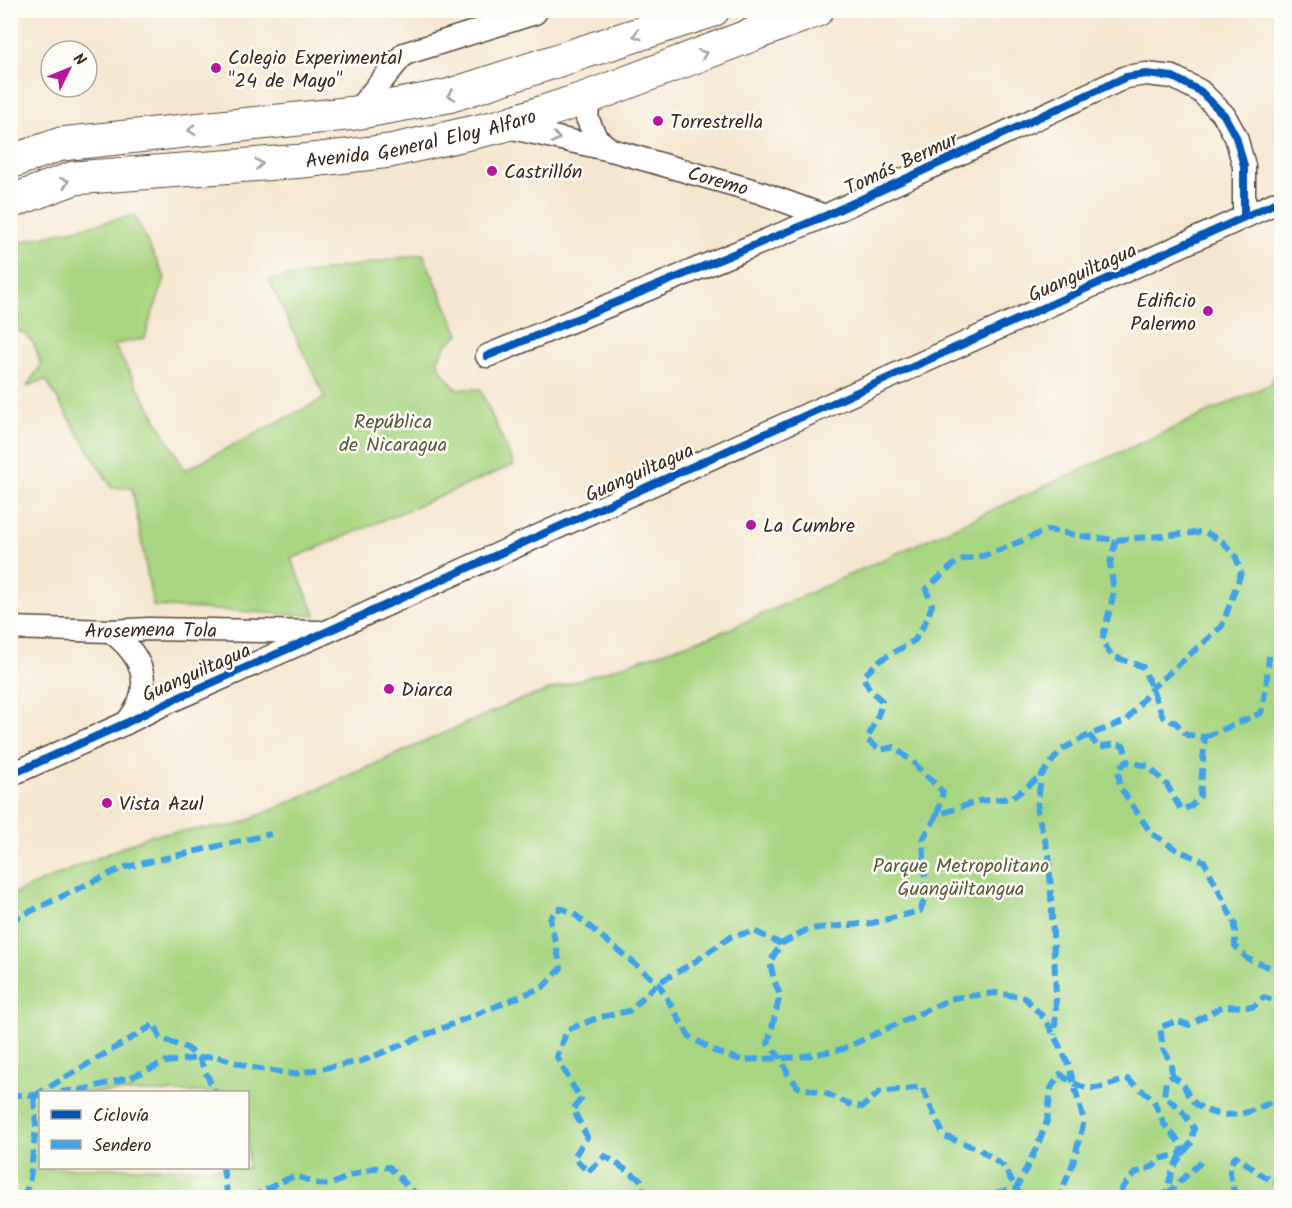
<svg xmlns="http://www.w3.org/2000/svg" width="1292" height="1208" font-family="Kalam,sans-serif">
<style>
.green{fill:#a8d581;stroke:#728050;stroke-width:1.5;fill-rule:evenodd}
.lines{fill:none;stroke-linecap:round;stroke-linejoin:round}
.street-casing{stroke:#574639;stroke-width:25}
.primary-casing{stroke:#574639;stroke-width:35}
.street{stroke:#fff;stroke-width:22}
.primary{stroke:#fff;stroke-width:33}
.quiet{stroke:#3fa3ea;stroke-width:6;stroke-dasharray:12 6;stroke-linecap:butt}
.cycleway-casing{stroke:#fdfcf7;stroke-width:11}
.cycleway{stroke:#0057b8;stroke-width:8}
.oneway{stroke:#a79f9a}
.poi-dot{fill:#b5179e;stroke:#fdfcf7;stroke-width:2}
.labels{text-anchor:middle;stroke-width:5;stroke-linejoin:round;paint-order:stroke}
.poi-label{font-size:20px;fill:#3b2a1e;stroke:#fdfcf7;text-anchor:start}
.street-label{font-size:20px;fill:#3b2a1e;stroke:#fdfcf7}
.park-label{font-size:20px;fill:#5c5d3c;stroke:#fdfcf7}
</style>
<rect width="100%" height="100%" fill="#fdfcf7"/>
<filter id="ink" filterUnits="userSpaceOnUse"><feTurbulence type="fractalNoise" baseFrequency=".0167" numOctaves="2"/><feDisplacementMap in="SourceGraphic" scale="12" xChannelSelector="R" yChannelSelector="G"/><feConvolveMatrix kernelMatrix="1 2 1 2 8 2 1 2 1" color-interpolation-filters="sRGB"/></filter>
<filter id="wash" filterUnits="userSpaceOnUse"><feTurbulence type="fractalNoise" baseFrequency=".008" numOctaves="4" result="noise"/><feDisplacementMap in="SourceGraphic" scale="24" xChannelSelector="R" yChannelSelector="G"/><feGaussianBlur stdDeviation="1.35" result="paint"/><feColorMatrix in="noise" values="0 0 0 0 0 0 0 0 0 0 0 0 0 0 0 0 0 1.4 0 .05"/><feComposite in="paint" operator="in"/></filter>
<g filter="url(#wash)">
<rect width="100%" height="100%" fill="#f5e6cf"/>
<g class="green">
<path d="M134 215 165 278 149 323 145 338 114 345 185 470 325 398 269 280 423 254 459 334 446 345 437 361 443 373 456 389H480L514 465 291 559 316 616 153 606 132 488H112L46 380 27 386 41 365 35 346 26 334 11 329V244Z"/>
<path d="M1281 358V1197H11V895L151 835 238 825 514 702 725 631 1271 384ZM40 1092H248V1168H40Z"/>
</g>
</g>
<g filter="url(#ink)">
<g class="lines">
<g class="street-casing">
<g id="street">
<path d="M589 97 587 118 596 138 611 150"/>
<path d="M355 113 404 54 535 13 537 10"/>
<path id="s1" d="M503 126 611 150 759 192 825 216"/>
<path d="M487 356 825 216 1126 77 1146 74 1173 77 1200 91 1224 115 1236 137 1244 166V216"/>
<path id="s2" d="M10 628 110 631 149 629 319 632"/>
<path d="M110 631C144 656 156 688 126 723"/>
<path d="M10 775 126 723 164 704 326 632 1282 200"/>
</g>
</g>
<g class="primary-casing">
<g id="primary">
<path d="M10 162 61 144 355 113 448 96 713 10"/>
<path id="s3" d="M10 202 74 178 303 161 390 151 501 126 589 97 817 10"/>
</g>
</g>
<use href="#street" class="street"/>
<use href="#primary" class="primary"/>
<g class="quiet">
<path d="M1116 540 1110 563 1114 592 1102 641 1112 656 1143 667 1163 717 1176 723 1187 735 1205 737 1200 796 1191 806 1181 810 1167 785 1148 766 1127 762 1118 768 1120 787 1151 833 1179 851 1204 861 1235 924V946L1248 959 1277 970 1282 975"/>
<path d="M1089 735 1098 747 1116 744 1124 746 1127 762"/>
<path d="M1205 737 1261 713 1266 688 1269 656"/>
<path d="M937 815 943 792 915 764 894 747 880 750 867 740C872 727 880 715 882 701L870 690 863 677 879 661 915 640 927 619 932 605 926 589 959 560 987 555 1048 530 1081 536 1116 540 1204 532 1222 541 1236 557 1241 573 1222 626 1152 688 1126 721 1089 735 1061 750 1041 776 1037 811 1049 855 1056 994 1055 1035"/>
<path d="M10 921 122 868 271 834"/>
<path d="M10 966 16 982 10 985"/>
<path d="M1172 1076 1171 1062 1163 1049 1160 1027 1178 1021 1189 1025 1223 1006 1253 1007 1264 997 1282 1003"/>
<path d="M61 1092 86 1089 131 1077 166 1062 216 1056 253 1068 293 1074 362 1061 543 987 561 968 550 919 556 909H563L573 913 658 983 689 1036 714 1051 741 1060 800 1057 843 1049 953 998 995 993 1024 997 1046 1020 1068 1063 1084 1121 1073 1163 1059 1198"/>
<path d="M10 1095H40"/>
<path d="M34 1096 155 1024 160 1038 187 1048 199 1058 215 1092"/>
<path d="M223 1168 228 1198"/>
<path d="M1166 1195 1203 1160"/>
<path d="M24 1198 30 1178 36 1127 34 1096"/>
<path d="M250 1198 287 1179 296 1176 319 1184 330 1185 349 1176 374 1168 389 1167 418 1196 422 1198"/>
<path d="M645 1198 641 1180 605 1156 588 1172 574 1157 587 1137 573 1109 581 1099 571 1083 557 1057 567 1030 597 1018 629 1011 658 983 693 963 730 937 754 931 781 944"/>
<path d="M979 1198 984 1195 1016 1189 1037 1147 1047 1121 1051 1088 1060 1074C1088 1095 1096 1089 1127 1079L1153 1099 1164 1124 1180 1143 1183 1153 1159 1159 1154 1166 1135 1173 1114 1198"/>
<path d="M1022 1198 1003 1166 979 1149 944 1136 922 1087 880 1092 862 1107 849 1104 825 1093 798 1087 788 1074 781 1058 768 1044 780 995 774 980 770 962 781 944 808 929 872 923 920 911 926 895 923 839 937 815 979 801 1012 798 1041 776"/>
<path d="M1160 1198 1166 1194 1171 1175 1177 1161 1192 1142 1194 1128 1182 1111 1164 1095 1166 1081 1172 1076C1176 1078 1181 1081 1183 1084 1186 1088 1187 1094 1189 1097 1212 1126 1259 1116 1282 1092"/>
<path d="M1236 1198C1232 1184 1225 1168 1236 1156L1263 1176 1282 1184"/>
</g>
<g class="cycleway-casing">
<g id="cycleway">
<path d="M487 356 825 216 1126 77 1146 74 1173 77 1200 91 1224 115 1236 137 1244 166V216"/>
<path d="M10 775 126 723 164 704 326 632 1282 200"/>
</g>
</g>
<use href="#cycleway" class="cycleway"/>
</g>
<defs><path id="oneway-chevron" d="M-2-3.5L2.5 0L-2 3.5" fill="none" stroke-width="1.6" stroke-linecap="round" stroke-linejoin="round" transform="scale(1.5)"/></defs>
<g class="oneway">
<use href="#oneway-chevron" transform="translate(637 35) rotate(162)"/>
<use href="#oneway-chevron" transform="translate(703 54) rotate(-21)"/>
<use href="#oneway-chevron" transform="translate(451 95) rotate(165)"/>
<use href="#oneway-chevron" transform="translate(192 130) rotate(174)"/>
<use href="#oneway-chevron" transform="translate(556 138) rotate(13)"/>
<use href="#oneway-chevron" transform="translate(259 164) rotate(-4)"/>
<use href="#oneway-chevron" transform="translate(65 182) rotate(-20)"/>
</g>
</g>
<g class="poi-dot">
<circle cx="216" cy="68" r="6"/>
<circle cx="658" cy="121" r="6"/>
<circle cx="492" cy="171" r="6"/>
<circle cx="1208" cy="311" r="6"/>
<circle cx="751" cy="525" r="6"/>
<circle cx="389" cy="689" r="6"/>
<circle cx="107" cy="803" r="6"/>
</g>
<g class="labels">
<g class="poi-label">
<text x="228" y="64">Colegio Experimental<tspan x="228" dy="23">"24 de Mayo"</tspan></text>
<text x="670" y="128">Torrestrella</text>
<text x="504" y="178">Castrillón</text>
<text x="1196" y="307" text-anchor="end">Edificio<tspan x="1196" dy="23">Palermo</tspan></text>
<text x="763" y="532">La Cumbre</text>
<text x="401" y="696">Diarca</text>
<text x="119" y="810">Vista Azul</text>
</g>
<g class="street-label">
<text dy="7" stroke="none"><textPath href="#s3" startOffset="418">Avenida General Eloy Alfaro</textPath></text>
<text transform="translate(901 163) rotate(-25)" y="7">Tomás Bermur</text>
<text dy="7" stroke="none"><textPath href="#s1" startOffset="222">Coremo</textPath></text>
<text transform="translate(1082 272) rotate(-24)" y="7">Guanguiltagua</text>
<text transform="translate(639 472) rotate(-24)" y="7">Guanguiltagua</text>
<text dy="7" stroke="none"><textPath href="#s2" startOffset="141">Arosemena Tola</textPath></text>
<text transform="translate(196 672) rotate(-24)" y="7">Guanguiltagua</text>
</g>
<g class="park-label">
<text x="393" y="428">República<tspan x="393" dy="23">de Nicaragua</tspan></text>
<text x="961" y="872">Parque Metropolitano<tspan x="961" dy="23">Guangüiltangua</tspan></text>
</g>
</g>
<rect width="1292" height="1208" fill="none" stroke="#fdfcf7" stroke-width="36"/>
<rect x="39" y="1091" width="210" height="78" fill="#fdfcf7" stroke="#afa8a0" stroke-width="1.5"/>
<rect x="51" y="1110" width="30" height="9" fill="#0057b8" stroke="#afa8a0" stroke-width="1.5"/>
<text x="93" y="1121" font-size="18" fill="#3b2a1e">Ciclovía</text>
<rect x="51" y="1140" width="30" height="9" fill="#3fa3ea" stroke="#afa8a0" stroke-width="1.5"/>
<text x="93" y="1151" font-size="18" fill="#3b2a1e">Sendero</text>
<g transform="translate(69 69) rotate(47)"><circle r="28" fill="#fdfcf7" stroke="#afa8a0" stroke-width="1.5"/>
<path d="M0-4.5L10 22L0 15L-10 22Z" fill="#b5179e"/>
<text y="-9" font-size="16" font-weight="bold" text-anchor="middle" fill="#3b2a1e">N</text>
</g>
</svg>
